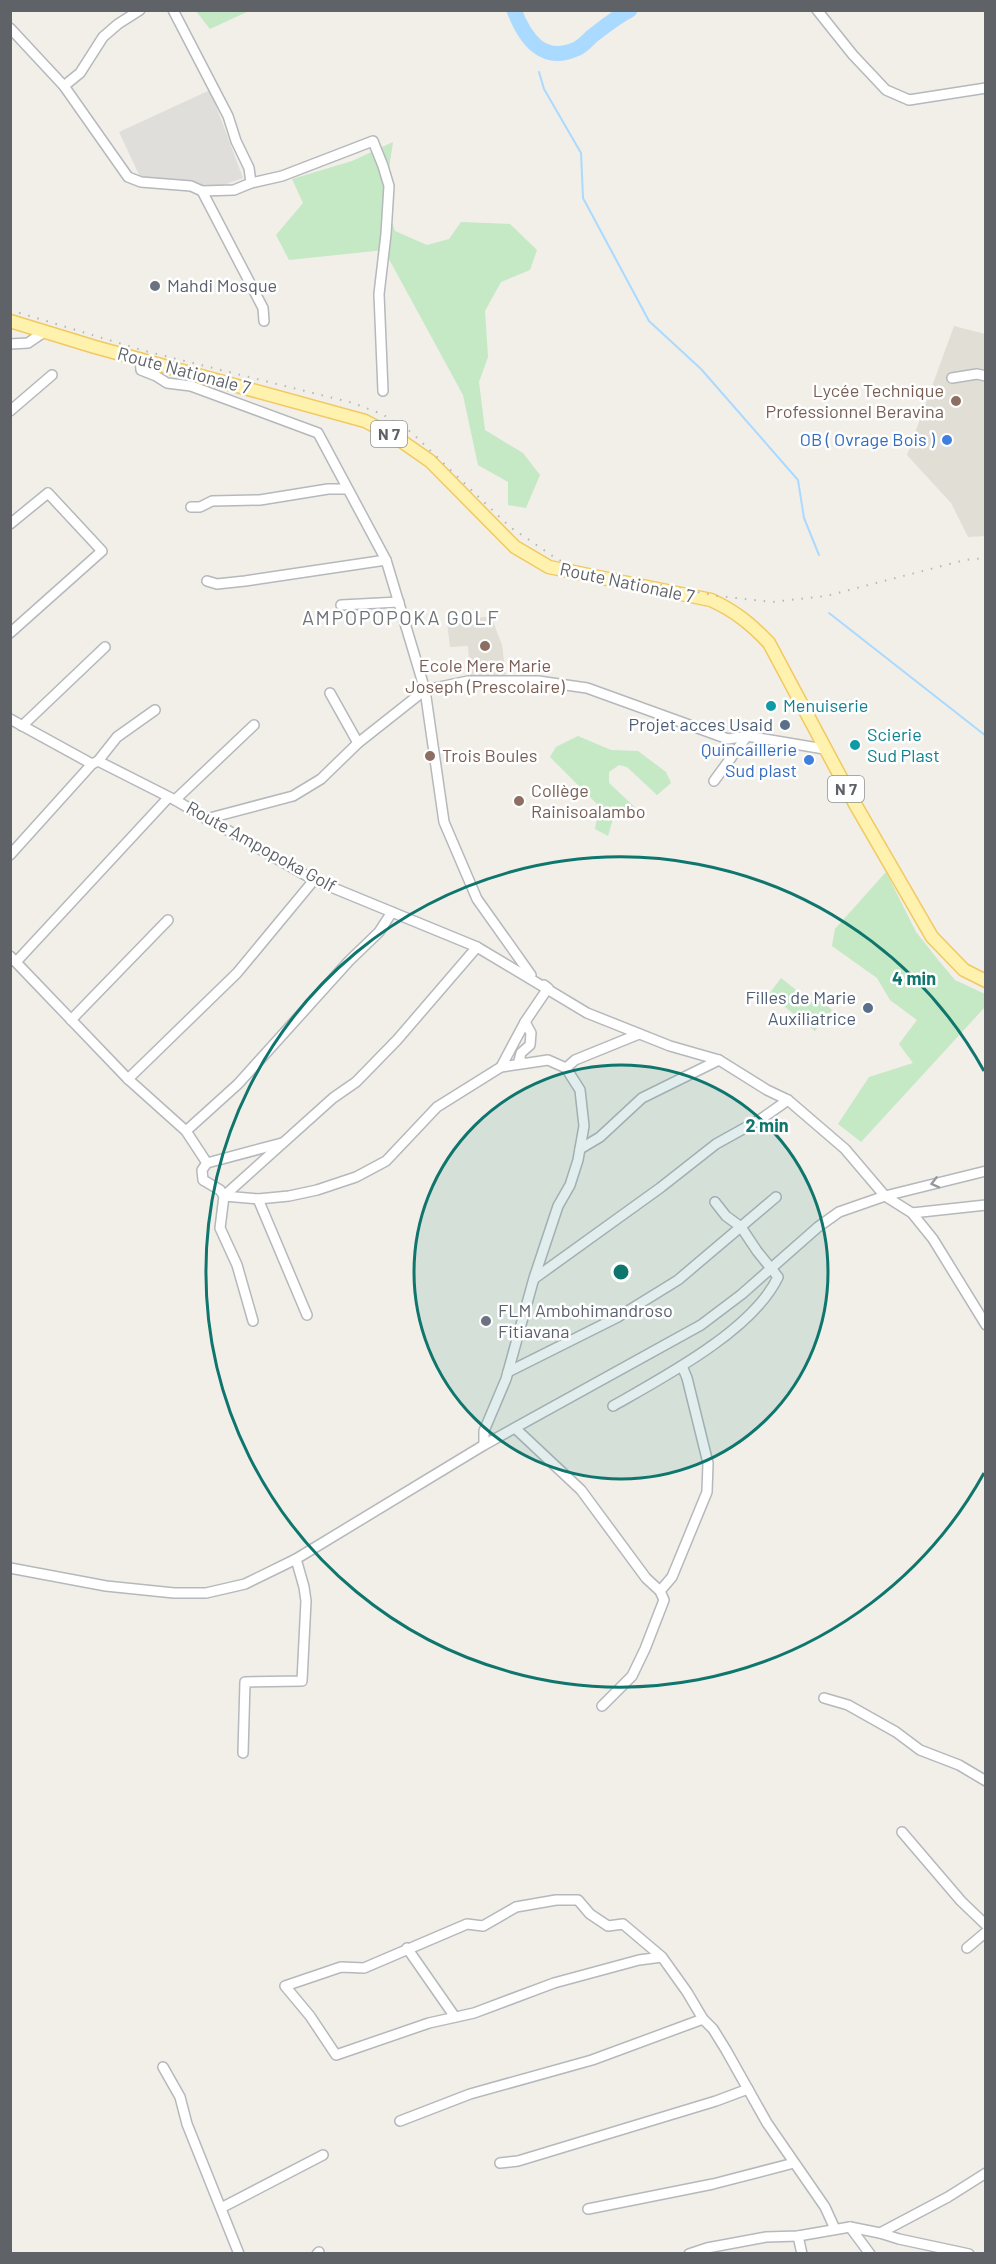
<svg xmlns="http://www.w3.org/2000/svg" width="996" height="2264" font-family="Barlow,sans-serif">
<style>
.industrial{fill:#e0deda}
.education{fill:#e1ded6}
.green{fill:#c5e8c5}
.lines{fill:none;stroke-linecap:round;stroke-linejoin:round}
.stream{stroke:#aadaff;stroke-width:2}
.river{stroke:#aadaff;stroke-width:15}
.minor-casing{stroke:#b5b8bc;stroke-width:12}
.major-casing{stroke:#f2c960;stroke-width:15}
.minor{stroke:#fff;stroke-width:9}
.major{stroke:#fff2af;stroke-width:12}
.rail{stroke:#b6b7b8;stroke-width:2;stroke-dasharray:1.5 8;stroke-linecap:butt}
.oneway{stroke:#979a9d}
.ring{fill:none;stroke:#0f766e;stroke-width:3}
.worship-dot{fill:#6b7280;stroke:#fff;stroke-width:2}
.education-dot{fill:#8d6e63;stroke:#fff;stroke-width:2}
.shop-dot{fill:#3f7fe0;stroke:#fff;stroke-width:2}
.culture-dot{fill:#0f9aa8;stroke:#fff;stroke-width:2}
.service-dot{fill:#5c6f8a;stroke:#fff;stroke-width:2}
.labels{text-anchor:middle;stroke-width:5;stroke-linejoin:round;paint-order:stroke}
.shield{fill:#fff;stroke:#8f9295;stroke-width:1.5}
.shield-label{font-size:16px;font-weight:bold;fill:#5f6368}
.worship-label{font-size:18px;fill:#5b616d;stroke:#fff;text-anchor:start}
.street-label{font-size:18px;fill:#5f6368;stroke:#fff}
.education-label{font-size:18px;fill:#785e54;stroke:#fff;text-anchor:start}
.shop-label{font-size:18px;fill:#366cbe;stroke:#fff;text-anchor:end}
.culture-label{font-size:18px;fill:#0d838f;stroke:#fff;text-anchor:start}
.service-label{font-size:18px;fill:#4e5e75;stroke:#fff;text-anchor:end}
.neighbourhood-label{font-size:20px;letter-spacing:1.5px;fill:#70757a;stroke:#fff}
.centre{fill:#0f766e;stroke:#fff;stroke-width:3}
.ring-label{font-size:18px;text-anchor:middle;font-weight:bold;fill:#0f766e;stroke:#fff;stroke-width:5;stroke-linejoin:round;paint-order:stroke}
</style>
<rect width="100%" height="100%" fill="#f1efe8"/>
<path class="industrial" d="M210 90 243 178 218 187 141 179 119 132Z"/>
<g class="education">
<path d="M954 326 985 334V536L968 537 951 503 907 455Z"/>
<path d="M491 616 502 645 506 677 470 678 468 646 450 647 447 622Z"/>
</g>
<g class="green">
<path d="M196 11H249L210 29Z"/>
<path d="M393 142 384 201 395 231 427 245 449 239 461 222 510 224 537 250 530 270 501 282 485 311 488 357 479 382 485 430 523 453 540 475 526 508 508 505V482L478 465 463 395 384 250 289 260 276 235 303 203 292 179 352 161Z"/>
<path d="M578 736 611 750 638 751 666 772 671 783 657 795 627 767 619 765 609 772V783L640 812H615L608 836 595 829 599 806 550 757 556 747Z"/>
<path d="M886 872 916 932 939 961 955 980 985 994V1007L861 1142 838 1124 869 1077 913 1063 899 1044 917 1020 890 1000 877 978 832 946 835 929Z"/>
<path d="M781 978 814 1004 818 999 832 1010 815 1031 769 994Z"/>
</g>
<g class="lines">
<g class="stream">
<path d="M539 72 544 89 581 153 583 198 649 321 701 369 798 480 804 518 819 555"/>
<path d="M829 613 986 736"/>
</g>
<path class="river" d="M514 10C525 39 543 64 576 49 582 47 587 41 591 37 604 27 616 17 630 10"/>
<g class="minor-casing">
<g id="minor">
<path d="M173 10 228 116 236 141 249 168 251 183"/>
<path d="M817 10 853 55 886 90 909 100 986 88"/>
<path d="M10 28 64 86 128 177 141 182 191 186 202 191 234 190 251 183 282 176 373 141 383 166 389 186 386 234 379 294 383 391"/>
<path d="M64 86 80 73 103 37 118 24 140 10"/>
<path d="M202 191 263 308 264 321"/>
<path d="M10 344 28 343 44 332"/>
<path d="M140 358 141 370 156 376 167 383 191 386 318 433 386 560 425 690 444 822 477 899 531 975"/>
<path d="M952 378 977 374 986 376"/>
<path d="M10 411 52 375"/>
<path d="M191 507H200L212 501 260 500 328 489H347"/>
<path d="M10 524 48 493 102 551 10 633"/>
<path d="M207 581 217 584 245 581 386 560"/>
<path d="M341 605 399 602"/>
<path d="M330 693 358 743"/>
<path d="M10 719 92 764 98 761 175 800 314 880 477 947 587 1013 670 1046 719 1060 767 1090 788 1100 845 1149 885 1196 912 1213 933 1239 986 1325"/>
<path d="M22 726 105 647"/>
<path d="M98 761 117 737 155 710"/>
<path d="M714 781 747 736"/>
<path d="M175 800 254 725"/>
<path d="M206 819 293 796 321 779 358 743 425 690 468 681H538L587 688 728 739 747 736 824 749"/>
<path d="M10 855 92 764"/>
<path d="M10 956 128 1079 186 1131 207 1163"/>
<path d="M16 962 168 798"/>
<path d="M71 1020 168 920"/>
<path d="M524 1063 519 1061 521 1053 530 1045 531 1033 525 1022"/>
<path d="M501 1067 525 1022 548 988 544 985"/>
<path d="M566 1068 575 1060 639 1034"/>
<path d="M128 1079 237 973 314 880"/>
<path d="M186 1131 238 1084 349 961 379 932 392 912"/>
<path d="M282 1143 207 1163 202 1170 203 1180 220 1190 224 1196 258 1199 289 1196 317 1190 356 1177 386 1161 437 1107 501 1067 548 1060 566 1068 580 1090 584 1126 578 1160 570 1185 558 1206 534 1278 506 1379 484 1431V1445"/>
<path d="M580 1149 600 1137 642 1098 719 1060"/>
<path d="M258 1199 307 1315"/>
<path d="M912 1213 986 1205"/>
<path d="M535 1278 660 1188 716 1144 761 1119 788 1100"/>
<path d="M253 1321 237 1265 220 1228 224 1196 333 1098 356 1082 397 1040 477 947"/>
<path d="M508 1372 618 1317 678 1280 776 1197"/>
<path d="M613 1406C664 1377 753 1330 778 1277L757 1251 741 1227 726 1216 715 1202"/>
<path d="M516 1429 581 1490 646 1578 660 1591 664 1600 645 1649 632 1676 602 1706"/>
<path d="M10 1568 106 1586 174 1593H206L245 1584 296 1559 484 1445 701 1325 742 1294 818 1227 839 1212 885 1196 986 1171"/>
<path d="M660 1591 672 1577 707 1492 708 1463 687 1378 682 1366"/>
<path d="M824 1698 848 1705 896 1732 920 1750 959 1765 986 1781"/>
<path d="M243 1753 245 1682 302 1681 306 1601 304 1587 296 1559"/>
<path d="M902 1832 961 1901 986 1925"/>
<path d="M407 1948 455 2017"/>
<path d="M967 1948 986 1932"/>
<path d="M662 1957 639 1960 554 1983 474 2013 429 2023 336 2055 310 2016 285 1986 341 1967 364 1968 467 1924 483 1926 516 1907 556 1900H578L590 1914 608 1926 623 1924 662 1957 687 1992 703 2019 713 2029 726 2050 767 2123 825 2207 835 2229"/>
<path d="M163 2067 180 2097 187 2124 239 2254"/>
<path d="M400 2121 470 2094 592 2060 703 2019"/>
<path d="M500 2163 518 2161 716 2101 748 2089"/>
<path d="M221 2208 323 2155"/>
<path d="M588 2209 713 2184 794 2163"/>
<path d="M850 2227 870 2254"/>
<path d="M880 2233 899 2239 969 2254"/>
<path d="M798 2236 802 2254"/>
<path d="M317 2254 319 2252"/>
<path d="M689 2254 707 2248 766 2237 798 2236 850 2227 880 2233 948 2197 986 2173"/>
</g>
</g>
<g class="major-casing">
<path id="major" d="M10 321 95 347 365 421 397 438 430 461 515 547 549 567 711 600C735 611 751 624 769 643L855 804 932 937 964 970 986 981"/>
</g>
<use href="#minor" class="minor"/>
<use href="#major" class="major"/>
<path class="rail" d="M10 310 145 351 353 403 382 414 411 432 510 527 557 559 578 569 718 596 772 602 826 596 965 560 986 558"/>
</g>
<defs><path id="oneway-chevron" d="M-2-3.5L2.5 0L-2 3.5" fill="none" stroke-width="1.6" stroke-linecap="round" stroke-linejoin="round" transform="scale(1.5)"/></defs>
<use class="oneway" href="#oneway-chevron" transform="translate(935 1183) rotate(166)"/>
<circle cx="621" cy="1272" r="207" fill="#0f766e" fill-opacity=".12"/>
<g class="ring">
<circle cx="621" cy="1272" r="207"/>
<path d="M984 1473A415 415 0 1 1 984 1071"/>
</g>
<g class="worship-dot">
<circle cx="155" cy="286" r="6"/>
<circle cx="486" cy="1321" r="6"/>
</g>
<g class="education-dot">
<circle cx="956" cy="401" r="6"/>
<circle cx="485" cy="646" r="6"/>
<circle cx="430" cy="756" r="6"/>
<circle cx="519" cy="801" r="6"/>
</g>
<g class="shop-dot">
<circle cx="947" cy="440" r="6"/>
<circle cx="809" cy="760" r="6"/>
</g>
<g class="culture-dot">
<circle cx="771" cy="706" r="6"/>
<circle cx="855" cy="745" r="6"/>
</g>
<g class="service-dot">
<circle cx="785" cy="725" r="6"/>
<circle cx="868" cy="1008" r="6"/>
</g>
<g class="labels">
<g class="shield">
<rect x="371" y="421" width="36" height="26" rx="4.5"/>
<rect x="828" y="776" width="36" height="26" rx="4.5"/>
</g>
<g class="shield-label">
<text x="389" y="440">N 7</text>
<text x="846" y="795">N 7</text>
</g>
<g class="worship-label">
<text x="167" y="292">Mahdi Mosque</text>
<text x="498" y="1317">FLM Ambohimandroso<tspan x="498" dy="21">Fitiavana</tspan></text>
</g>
<g class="street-label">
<text transform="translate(184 371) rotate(15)" y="6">Route Nationale 7</text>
<text transform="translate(627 583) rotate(12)" y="6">Route Nationale 7</text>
<text transform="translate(261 847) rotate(29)" y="6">Route Ampopoka Golf</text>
</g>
<g class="education-label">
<text x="944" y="397" text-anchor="end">Lycée Technique<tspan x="944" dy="21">Professionnel Beravina</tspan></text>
<text x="485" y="672" text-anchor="middle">Ecole Mere Marie<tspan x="485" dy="21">Joseph (Prescolaire)</tspan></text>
<text x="442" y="762">Trois Boules</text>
<text x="531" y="797">Collège<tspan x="531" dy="21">Rainisoalambo</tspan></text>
</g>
<g class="shop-label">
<text x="935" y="446">OB ( Ovrage Bois )</text>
<text x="797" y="756">Quincaillerie<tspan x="797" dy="21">Sud plast</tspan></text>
</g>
<g class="culture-label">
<text x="783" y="712">Menuiserie</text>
<text x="867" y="741">Scierie<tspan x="867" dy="21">Sud Plast</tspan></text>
</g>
<g class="service-label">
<text x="773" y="731">Projet acces Usaid</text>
<text x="856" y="1004">Filles de Marie<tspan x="856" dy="21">Auxiliatrice</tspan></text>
</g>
<g class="neighbourhood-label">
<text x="401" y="625">AMPOPOPOKA GOLF</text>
</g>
</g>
<circle cx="621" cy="1272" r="9" class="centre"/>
<g class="ring-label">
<text x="914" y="985">4 min</text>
<text x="767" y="1132">2 min</text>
</g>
<rect width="996" height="2264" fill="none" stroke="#5f6368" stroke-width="24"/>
</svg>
